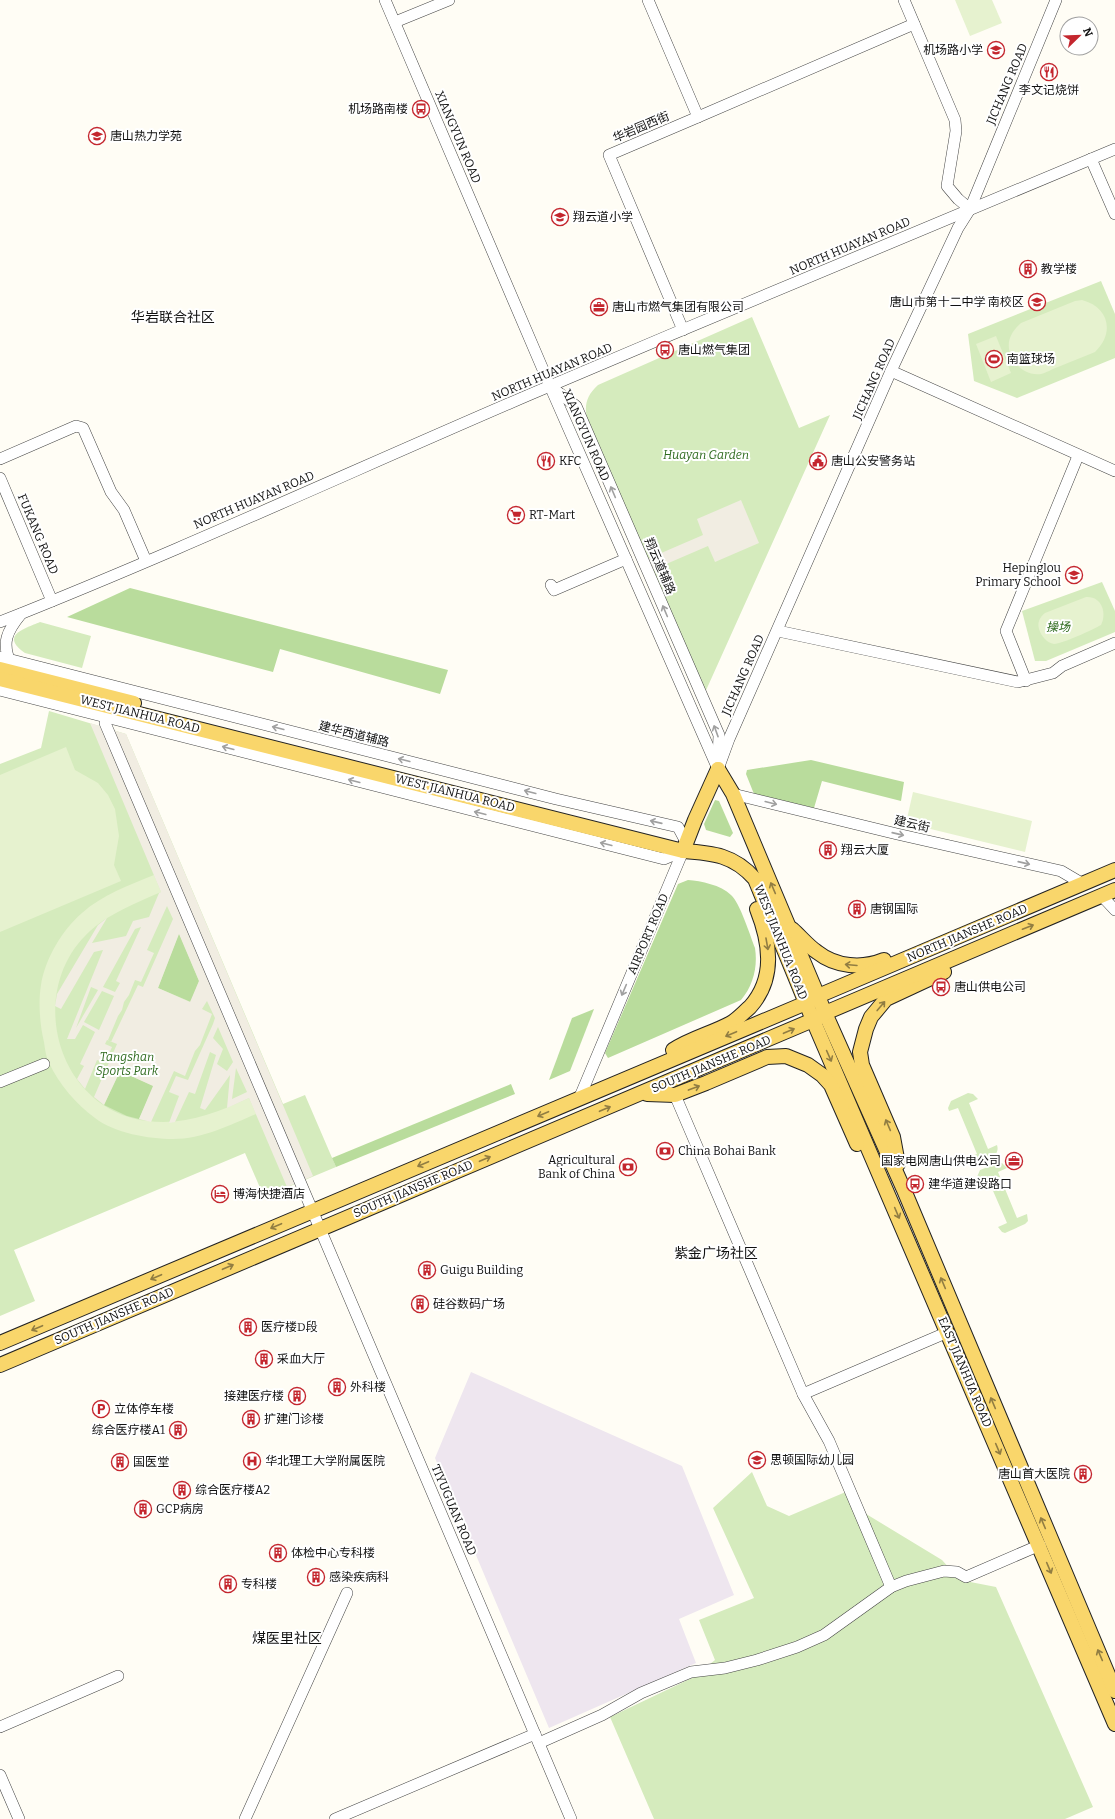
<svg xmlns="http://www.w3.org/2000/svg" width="1115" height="1819" font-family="Bitter,'Noto Sans SC',serif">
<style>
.industrial{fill:#eee6ef}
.green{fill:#d5ebbd}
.forest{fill:#b9dc9c}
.pitch{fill:#e6f2cf}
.plaza{fill:#f1ede2;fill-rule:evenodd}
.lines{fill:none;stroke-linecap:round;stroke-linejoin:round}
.minor-casing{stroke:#444;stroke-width:12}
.major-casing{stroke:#222;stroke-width:16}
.minor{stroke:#fff;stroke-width:11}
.major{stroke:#f9d66b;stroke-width:14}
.oneway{stroke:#a0a0a0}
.oneway2{stroke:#917d42}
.labels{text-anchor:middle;stroke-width:4;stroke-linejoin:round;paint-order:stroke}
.poi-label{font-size:12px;fill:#111;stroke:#fff;text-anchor:start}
.street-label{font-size:12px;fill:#111;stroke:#fff}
.park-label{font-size:12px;font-style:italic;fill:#2f6b1f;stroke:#fff}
.quarter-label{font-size:14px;fill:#111;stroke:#fff}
</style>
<rect width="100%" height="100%" fill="#fffdf5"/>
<path class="industrial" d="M471 1372 682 1466 734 1595 679 1619 696 1663 549 1728 435 1458Z"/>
<g class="green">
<path d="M1101 281 1115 314V358L1017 398 974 381 968 334Z"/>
<path d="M752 317 799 428 830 415 703 697 588 423C584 407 585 397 598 385Z"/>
<path d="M1102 582 1115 611V632L1046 661H1035L1022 611Z"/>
<path d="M40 622 91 636 82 668 25 653C0 635 24 629 40 622Z"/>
<path d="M49 711 126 734 283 1104 305 1095 336 1167 264 1197 245 1153 14 1250 35 1301 0 1316V764L41 748Z"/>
<path d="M968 1093 973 1094 978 1099 969 1103 988 1149 997 1145C1001 1157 985 1160 976 1164L970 1160 969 1157 977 1154 958 1108 949 1111 948 1108 951 1101Z"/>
<path d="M998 1163H1002L1007 1168 998 1172 1017 1218 1027 1214 1028 1221 1025 1224 1005 1233 1002 1232 998 1227 1007 1223 987 1177 978 1181 977 1177 980 1170Z"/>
<path d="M752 1472 767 1506 789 1516 848 1491 853 1506 942 1560 960 1580 996 1587 1093 1807 1065 1819H654L610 1717 694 1677 715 1660 699 1620 754 1598 713 1508Z"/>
</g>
<g class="forest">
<path d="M130 588 448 670 440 694 280 649 273 672 67 617Z"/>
<path d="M811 760 904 782 901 801 822 781 814 808 754 794 746 774 747 770Z"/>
<path d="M715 800 719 801 733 833 730 837 706 830 704 824Z"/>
<path d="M688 880C701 881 721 885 731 895 740 903 750 935 755 948 758 967 753 986 741 1000L608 1058 605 1053 678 884Z"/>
<path d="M179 933 199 981 191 1002 158 988Z"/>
<path d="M594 1009 570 1071 549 1080 572 1018Z"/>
<path d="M120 1071 154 1086 139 1119 127 1116 104 1105Z"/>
<path d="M511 1084 515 1094 336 1167 332 1158Z"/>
</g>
<g class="pitch">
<path d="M955 0H992L1002 23 970 36Z"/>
<path d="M1082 300C1109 307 1115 333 1095 352 1083 357 1070 362 1058 367 1052 369 1046 373 1041 374 1026 376 1014 365 1010 353 1006 341 1012 331 1021 323L1075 301Z"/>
<path d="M996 336 1011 373 991 382 976 344Z"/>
<path d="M1086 597C1102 596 1107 613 1101 625 1094 629 1062 644 1054 644 1047 643 1041 636 1039 629 1037 622 1040 617 1045 613Z"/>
<path d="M66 747 75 770 98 783 108 795 115 809 119 836 114 865 121 881 0 932V775Z"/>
<path d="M913 792 1032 821 1025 852 906 823Z"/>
<path d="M154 875 161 892C136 903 110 913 90 931 24 991 57 1110 147 1121 184 1126 216 1113 249 1098L256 1114C230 1125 202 1139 173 1139 149 1139 114 1133 95 1118 76 1104 59 1084 49 1063 46 1057 45 1049 44 1042 40 1026 38 1002 41 985 45 959 62 930 82 913 102 895 129 885 154 875Z"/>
</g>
<g class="plaza">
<path d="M741 500 759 543 715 562 708 546 650 571 645 560 703 535 697 519Z"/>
<path d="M90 723 126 734 313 1176 287 1187 249 1098 227 1108 230 1075 205 1110 200 1108 216 1055 210 1052 195 1094 189 1092 175 1122 169 1123 179 1096 169 1092 176 1076 188 1080 213 1024 215 1018 207 1001 202 1009 212 1014 200 1045 195 1051 185 1076 174 1071 151 1122 139 1119 153 1086 120 1071 104 1105 94 1097 117 1044 107 1040 105 1044 112 1047 105 1063 97 1060 85 1089 77 1079 84 1066 80 1064 95 1032 83 1025 75 1039H67L103 950 94 952 61 1009 55 1006 57 994 98 925 107 918 92 943 126 936 133 921 149 917 159 893 161 892ZM167 906 173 919 143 987 138 985 111 1042 108 1040 118 1016 122 1010 124 1002 129 995 135 980 141 982 154 953 147 950ZM141 927 116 981 120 983 115 992 103 987 135 929ZM179 934 199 981 190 1002 158 988ZM91 987 98 990 76 1028ZM102 991 114 996 99 1030 84 1022ZM218 1027 233 1062 227 1071 217 1064 223 1049 213 1038ZM236 1068 247 1092 232 1099Z"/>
</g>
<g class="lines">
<g class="minor-casing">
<g id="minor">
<path d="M385 0 550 386 718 769"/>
<path d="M648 0 698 117 609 155 683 330"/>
<path d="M904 0 955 120 956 131 947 186 958 199 970 209"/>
<path d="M395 22 449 0"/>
<path d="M698 117 914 24"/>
<path d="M1091 159 1115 214"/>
<path d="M891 371 1115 471"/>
<path d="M550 386 576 406 719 735 718 760"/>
<path d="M0 459 76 426 83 428 111 492 124 510 146 561"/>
<path d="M0 478 52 601"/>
<path d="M551 585 554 590 626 559"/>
<path d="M0 622C179 551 354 470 531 394 725 311 920 231 1115 149"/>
<path d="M778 631 1018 682 1053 673 1062 666 1115 643"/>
<path d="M0 657 556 799 678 827 686 842"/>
<path d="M11 664C1 643 7 631 21 614"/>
<path d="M1026 681 1006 631 1078 456"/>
<path d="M0 690 664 859 683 851"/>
<path d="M105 723 571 1819"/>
<path d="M718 769 729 739 891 371 958 228 970 209 1056 0"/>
<path d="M733 794 897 834 1061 871 1083 884"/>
<path d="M1102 896 1115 910"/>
<path d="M0 1082 44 1064"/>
<path d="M675 1095 803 1394 829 1441 891 1587"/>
<path d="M579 1099 683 851"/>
<path d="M803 1394 948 1332"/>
<path d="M0 1727 118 1676"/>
<path d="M539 1743 602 1715 641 1693 691 1672 725 1668 757 1660 797 1647 824 1635 891 1587 906 1581 944 1571 957 1572 966 1577 1040 1545"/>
<path d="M0 1775 19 1819"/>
<path d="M245 1819 347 1593"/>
<path d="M335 1819 535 1734"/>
</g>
</g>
<g class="major-casing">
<g id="major">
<path d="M0 669 134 703"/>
<path d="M0 679 683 851C713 853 734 855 755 879L813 1020 1115 1724"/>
<path d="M718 769 733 794 825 1013 904 1190 1115 1691"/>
<path d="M683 851 695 820 718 769"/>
<path d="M792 929C800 936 808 946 817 952 836 967 862 969 884 960"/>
<path d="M673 1050C691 1038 713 1033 731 1023 738 1019 744 1012 750 1007 776 978 770 942 757 909"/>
<path d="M647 1094 675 1095 706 1083 767 1057 786 1056 808 1065 822 1075 831 1085 857 1144"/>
<path d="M898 1164 893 1137 862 1065 860 1052 866 1029 871 1017 886 999 944 972"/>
<path d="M0 1343 806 1003 818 996 1115 870"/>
<path d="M0 1365 813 1020 825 1013 1115 890"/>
</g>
</g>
<use href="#minor" class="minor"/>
<use href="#major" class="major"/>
</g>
<defs><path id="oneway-shaft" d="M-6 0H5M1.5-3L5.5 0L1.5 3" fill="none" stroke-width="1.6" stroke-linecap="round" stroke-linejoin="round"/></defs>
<g class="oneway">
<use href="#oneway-shaft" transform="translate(613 492) rotate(-113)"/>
<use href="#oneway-shaft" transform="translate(665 611) rotate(-113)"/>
<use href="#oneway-shaft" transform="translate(278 728) rotate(-166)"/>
<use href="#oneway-shaft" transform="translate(716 731) rotate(-110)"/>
<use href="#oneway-shaft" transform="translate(228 748) rotate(-165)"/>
<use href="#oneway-shaft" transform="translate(404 760) rotate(-166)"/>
<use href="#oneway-shaft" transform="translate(354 781) rotate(-165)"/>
<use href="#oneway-shaft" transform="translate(530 792) rotate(-165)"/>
<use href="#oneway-shaft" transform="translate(771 803) rotate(14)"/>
<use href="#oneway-shaft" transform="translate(480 813) rotate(-166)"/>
<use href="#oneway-shaft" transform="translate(656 822) rotate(-167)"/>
<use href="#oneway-shaft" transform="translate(898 834) rotate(13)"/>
<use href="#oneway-shaft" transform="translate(606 844) rotate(-166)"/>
<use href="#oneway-shaft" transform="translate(1024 863) rotate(13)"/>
<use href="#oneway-shaft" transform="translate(624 990) rotate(113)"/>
</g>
<g class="oneway2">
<use href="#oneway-shaft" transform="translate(773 888) rotate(-113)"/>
<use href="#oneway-shaft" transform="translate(1028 927) rotate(-21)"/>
<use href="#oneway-shaft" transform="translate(767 944) rotate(80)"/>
<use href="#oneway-shaft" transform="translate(851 965) rotate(-175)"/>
<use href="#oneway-shaft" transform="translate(881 1006) rotate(-50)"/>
<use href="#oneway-shaft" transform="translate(789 1031) rotate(-23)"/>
<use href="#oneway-shaft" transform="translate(731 1034) rotate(157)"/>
<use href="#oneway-shaft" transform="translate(829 1056) rotate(66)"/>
<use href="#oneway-shaft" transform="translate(694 1088) rotate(-20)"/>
<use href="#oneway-shaft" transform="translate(605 1109) rotate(-23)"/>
<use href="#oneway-shaft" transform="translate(543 1114) rotate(157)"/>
<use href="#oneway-shaft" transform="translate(888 1125) rotate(-113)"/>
<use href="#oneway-shaft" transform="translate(485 1159) rotate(-23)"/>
<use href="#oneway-shaft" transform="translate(423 1164) rotate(157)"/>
<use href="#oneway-shaft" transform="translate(897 1213) rotate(67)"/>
<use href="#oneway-shaft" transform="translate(276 1226) rotate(157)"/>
<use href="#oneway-shaft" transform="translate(228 1267) rotate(-23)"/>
<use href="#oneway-shaft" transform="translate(156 1277) rotate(157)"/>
<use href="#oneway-shaft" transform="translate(943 1283) rotate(-113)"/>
<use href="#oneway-shaft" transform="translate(37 1328) rotate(157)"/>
<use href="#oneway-shaft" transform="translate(993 1403) rotate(-113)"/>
<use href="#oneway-shaft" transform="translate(998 1449) rotate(67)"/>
<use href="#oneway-shaft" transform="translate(1043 1523) rotate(-113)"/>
<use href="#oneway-shaft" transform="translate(1049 1568) rotate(67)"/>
<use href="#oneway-shaft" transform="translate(1100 1655) rotate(-113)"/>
</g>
<defs>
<g id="school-ring" transform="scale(0.9)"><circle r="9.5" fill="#fff" stroke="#c4262e" stroke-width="1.5"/><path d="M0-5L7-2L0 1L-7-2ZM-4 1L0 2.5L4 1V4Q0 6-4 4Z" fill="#c4262e"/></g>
<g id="restaurant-ring" transform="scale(0.9)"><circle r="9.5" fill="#fff" stroke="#c4262e" stroke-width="1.5"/><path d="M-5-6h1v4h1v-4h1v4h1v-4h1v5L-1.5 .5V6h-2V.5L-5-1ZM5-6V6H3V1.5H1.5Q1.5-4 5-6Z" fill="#c4262e"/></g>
<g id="bus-ring" transform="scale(0.9)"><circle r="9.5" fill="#fff" stroke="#c4262e" stroke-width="1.5"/><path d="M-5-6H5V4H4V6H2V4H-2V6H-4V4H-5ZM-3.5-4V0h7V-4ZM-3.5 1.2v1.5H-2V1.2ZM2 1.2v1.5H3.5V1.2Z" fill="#c4262e"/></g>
<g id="university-ring" transform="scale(0.9)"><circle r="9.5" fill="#fff" stroke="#c4262e" stroke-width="1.5"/><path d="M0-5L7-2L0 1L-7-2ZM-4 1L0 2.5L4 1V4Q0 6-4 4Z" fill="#c4262e"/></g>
<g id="building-ring" transform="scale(0.9)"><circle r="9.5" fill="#fff" stroke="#c4262e" stroke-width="1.5"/><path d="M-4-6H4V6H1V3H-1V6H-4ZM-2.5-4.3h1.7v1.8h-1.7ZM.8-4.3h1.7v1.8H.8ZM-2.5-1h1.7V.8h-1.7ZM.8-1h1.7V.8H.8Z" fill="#c4262e"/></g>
<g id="office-ring" transform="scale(0.9)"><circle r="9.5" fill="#fff" stroke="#c4262e" stroke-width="1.5"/><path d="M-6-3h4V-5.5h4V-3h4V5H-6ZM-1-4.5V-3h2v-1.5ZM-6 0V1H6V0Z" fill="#c4262e"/></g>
<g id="stadium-ring" transform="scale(0.9)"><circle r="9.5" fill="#fff" stroke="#c4262e" stroke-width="1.5"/><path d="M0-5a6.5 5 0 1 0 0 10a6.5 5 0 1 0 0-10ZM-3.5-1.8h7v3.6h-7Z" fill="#c4262e"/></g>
<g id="civic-ring" transform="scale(0.9)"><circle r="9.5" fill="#fff" stroke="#c4262e" stroke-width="1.5"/><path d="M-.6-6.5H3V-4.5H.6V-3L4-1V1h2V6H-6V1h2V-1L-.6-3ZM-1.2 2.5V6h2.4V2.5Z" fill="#c4262e"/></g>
<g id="supermarket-ring" transform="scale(0.9)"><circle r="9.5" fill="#fff" stroke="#c4262e" stroke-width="1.5"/><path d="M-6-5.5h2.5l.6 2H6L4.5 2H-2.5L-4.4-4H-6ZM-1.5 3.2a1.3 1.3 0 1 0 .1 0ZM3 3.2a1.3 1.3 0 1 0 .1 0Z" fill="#c4262e"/></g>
<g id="bank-ring" transform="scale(0.9)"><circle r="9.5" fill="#fff" stroke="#c4262e" stroke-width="1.5"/><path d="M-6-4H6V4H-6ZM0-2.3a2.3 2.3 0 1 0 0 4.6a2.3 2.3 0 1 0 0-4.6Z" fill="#c4262e"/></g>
<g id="hotel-ring" transform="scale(0.9)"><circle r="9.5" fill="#fff" stroke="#c4262e" stroke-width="1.5"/><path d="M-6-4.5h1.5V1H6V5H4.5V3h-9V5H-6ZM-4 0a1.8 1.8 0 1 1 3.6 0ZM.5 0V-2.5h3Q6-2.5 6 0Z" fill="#c4262e"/></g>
<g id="parking-ring" transform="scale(0.9)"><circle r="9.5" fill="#fff" stroke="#c4262e" stroke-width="1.5"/><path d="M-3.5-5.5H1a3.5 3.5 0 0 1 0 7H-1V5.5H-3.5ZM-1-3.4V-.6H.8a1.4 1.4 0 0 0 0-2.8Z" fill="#c4262e"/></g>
<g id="hospital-ring" transform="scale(0.9)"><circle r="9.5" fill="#fff" stroke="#c4262e" stroke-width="1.5"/><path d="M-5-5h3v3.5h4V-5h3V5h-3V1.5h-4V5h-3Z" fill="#c4262e"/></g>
</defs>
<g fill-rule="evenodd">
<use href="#school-ring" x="996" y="50"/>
<use href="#restaurant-ring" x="1049" y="72"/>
<use href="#bus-ring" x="421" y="109"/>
<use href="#university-ring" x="97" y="136"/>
<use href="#school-ring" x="560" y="217"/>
<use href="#building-ring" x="1028" y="269"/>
<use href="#school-ring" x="1037" y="302"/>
<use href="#office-ring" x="599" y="307"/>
<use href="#bus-ring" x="665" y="350"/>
<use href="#stadium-ring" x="994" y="359"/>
<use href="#restaurant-ring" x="546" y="461"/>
<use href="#civic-ring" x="818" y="461"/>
<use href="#supermarket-ring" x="516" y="515"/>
<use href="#school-ring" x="1074" y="575"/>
<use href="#building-ring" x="828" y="850"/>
<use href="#building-ring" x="857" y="909"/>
<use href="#bus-ring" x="941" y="987"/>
<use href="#bank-ring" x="665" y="1151"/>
<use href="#office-ring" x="1014" y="1161"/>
<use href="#bank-ring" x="628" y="1167"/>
<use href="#bus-ring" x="915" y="1184"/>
<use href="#hotel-ring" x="220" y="1194"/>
<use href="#building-ring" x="427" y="1270"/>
<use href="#building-ring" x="420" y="1304"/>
<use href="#building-ring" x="248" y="1327"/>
<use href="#building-ring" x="264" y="1359"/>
<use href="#building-ring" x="337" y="1387"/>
<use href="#building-ring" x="297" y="1396"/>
<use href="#parking-ring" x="101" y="1409"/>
<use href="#building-ring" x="251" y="1419"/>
<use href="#building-ring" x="178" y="1430"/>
<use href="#school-ring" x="757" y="1460"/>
<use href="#hospital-ring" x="252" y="1461"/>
<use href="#building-ring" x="120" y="1462"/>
<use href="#building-ring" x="1083" y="1474"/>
<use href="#building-ring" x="182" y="1490"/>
<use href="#building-ring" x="143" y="1509"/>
<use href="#building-ring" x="278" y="1553"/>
<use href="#building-ring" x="316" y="1577"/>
<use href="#building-ring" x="228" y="1584"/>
</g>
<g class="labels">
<g class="poi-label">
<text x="983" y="54" text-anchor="end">机场路小学</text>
<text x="1049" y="94" text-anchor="middle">李文记烧饼</text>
<text x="408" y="113" text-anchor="end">机场路南楼</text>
<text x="110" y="140">唐山热力学苑</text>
<text x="573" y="221">翔云道小学</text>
<text x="1041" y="273">教学楼</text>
<text x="1024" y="306" text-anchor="end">唐山市第十二中学 南校区</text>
<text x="612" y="311">唐山市燃气集团有限公司</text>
<text x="678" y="354">唐山燃气集团</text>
<text x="1007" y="363">南篮球场</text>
<text x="559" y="465">KFC</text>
<text x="831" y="465">唐山公安警务站</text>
<text x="529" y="519">RT-Mart</text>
<text x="1061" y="572" text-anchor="end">Hepinglou<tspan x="1061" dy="14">Primary School</tspan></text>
<text x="841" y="854">翔云大厦</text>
<text x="870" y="913">唐钢国际</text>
<text x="954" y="991">唐山供电公司</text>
<text x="678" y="1155">China Bohai Bank</text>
<text x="615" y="1164" text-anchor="end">Agricultural<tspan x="615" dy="14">Bank of China</tspan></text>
<text x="1001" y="1165" text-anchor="end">国家电网唐山供电公司</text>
<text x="928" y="1188">建华道建设路口</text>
<text x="233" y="1198">博海快捷酒店</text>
<text x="440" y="1274">Guigu Building</text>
<text x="433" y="1308">硅谷数码广场</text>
<text x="261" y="1331">医疗楼D段</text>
<text x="277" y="1363">采血大厅</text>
<text x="350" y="1391">外科楼</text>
<text x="284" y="1400" text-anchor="end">接建医疗楼</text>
<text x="114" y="1413">立体停车楼</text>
<text x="264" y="1423">扩建门诊楼</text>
<text x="165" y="1434" text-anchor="end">综合医疗楼A1</text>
<text x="770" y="1464">思顿国际幼儿园</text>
<text x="265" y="1465">华北理工大学附属医院</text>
<text x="133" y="1466">国医堂</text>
<text x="1070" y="1478" text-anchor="end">唐山首大医院</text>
<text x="195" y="1494">综合医疗楼A2</text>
<text x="156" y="1513">GCP病房</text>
<text x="291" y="1557">体检中心专科楼</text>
<text x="329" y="1581">感染疾病科</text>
<text x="241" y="1588">专科楼</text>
</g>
<g class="street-label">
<text transform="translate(1007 84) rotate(-67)" y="4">JICHANG ROAD</text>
<text transform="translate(641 127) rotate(-23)" y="4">华岩园西街</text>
<text transform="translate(458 137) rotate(67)" y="4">XIANGYUN ROAD</text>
<text transform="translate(850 246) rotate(-23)" y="4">NORTH HUAYAN ROAD</text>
<text transform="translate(552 372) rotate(-23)" y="4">NORTH HUAYAN ROAD</text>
<text transform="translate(874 379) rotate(-66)" y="4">JICHANG ROAD</text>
<text transform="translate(586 435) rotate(66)" y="4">XIANGYUN ROAD</text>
<text transform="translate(254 500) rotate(-23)" y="4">NORTH HUAYAN ROAD</text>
<text transform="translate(38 534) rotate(67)" y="4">FUKANG ROAD</text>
<text transform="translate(660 566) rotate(67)" y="4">翔云道辅路</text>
<text transform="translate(743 675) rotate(-66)" y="4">JICHANG ROAD</text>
<text transform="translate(140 714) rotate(14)" y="4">WEST JIANHUA ROAD</text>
<text transform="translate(354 734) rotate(14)" y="4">建华西道辅路</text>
<text transform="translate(455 793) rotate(14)" y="4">WEST JIANHUA ROAD</text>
<text transform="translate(912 824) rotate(13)" y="4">建云街</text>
<text transform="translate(967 933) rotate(-23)" y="4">NORTH JIANSHE ROAD</text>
<text transform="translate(648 934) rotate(-67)" y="4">AIRPORT ROAD</text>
<text transform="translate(781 942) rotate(68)" y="4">WEST JIANHUA ROAD</text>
<text transform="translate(711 1064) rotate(-23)" y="4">SOUTH JIANSHE ROAD</text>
<text transform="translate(413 1189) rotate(-23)" y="4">SOUTH JIANSHE ROAD</text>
<text transform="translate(114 1316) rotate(-23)" y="4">SOUTH JIANSHE ROAD</text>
<text transform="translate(965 1372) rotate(67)" y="4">EAST JIANHUA ROAD</text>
<text transform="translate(454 1510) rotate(67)" y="4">TIYUGUAN ROAD</text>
</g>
<g class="park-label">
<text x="706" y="459">Huayan Garden</text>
<text x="1058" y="631">操场</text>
<text x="127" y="1061">Tangshan<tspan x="127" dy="14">Sports Park</tspan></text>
</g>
<g class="quarter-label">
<text x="173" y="322">华岩联合社区</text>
<text x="716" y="1258">紫金广场社区</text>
<text x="287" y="1643">煤医里社区</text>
</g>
</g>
<g transform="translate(1079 36) rotate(67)"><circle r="19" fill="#ffffff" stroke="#a0a0a0"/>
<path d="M0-3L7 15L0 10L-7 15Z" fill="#c4262e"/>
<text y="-6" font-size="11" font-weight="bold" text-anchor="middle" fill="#111111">N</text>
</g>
</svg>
